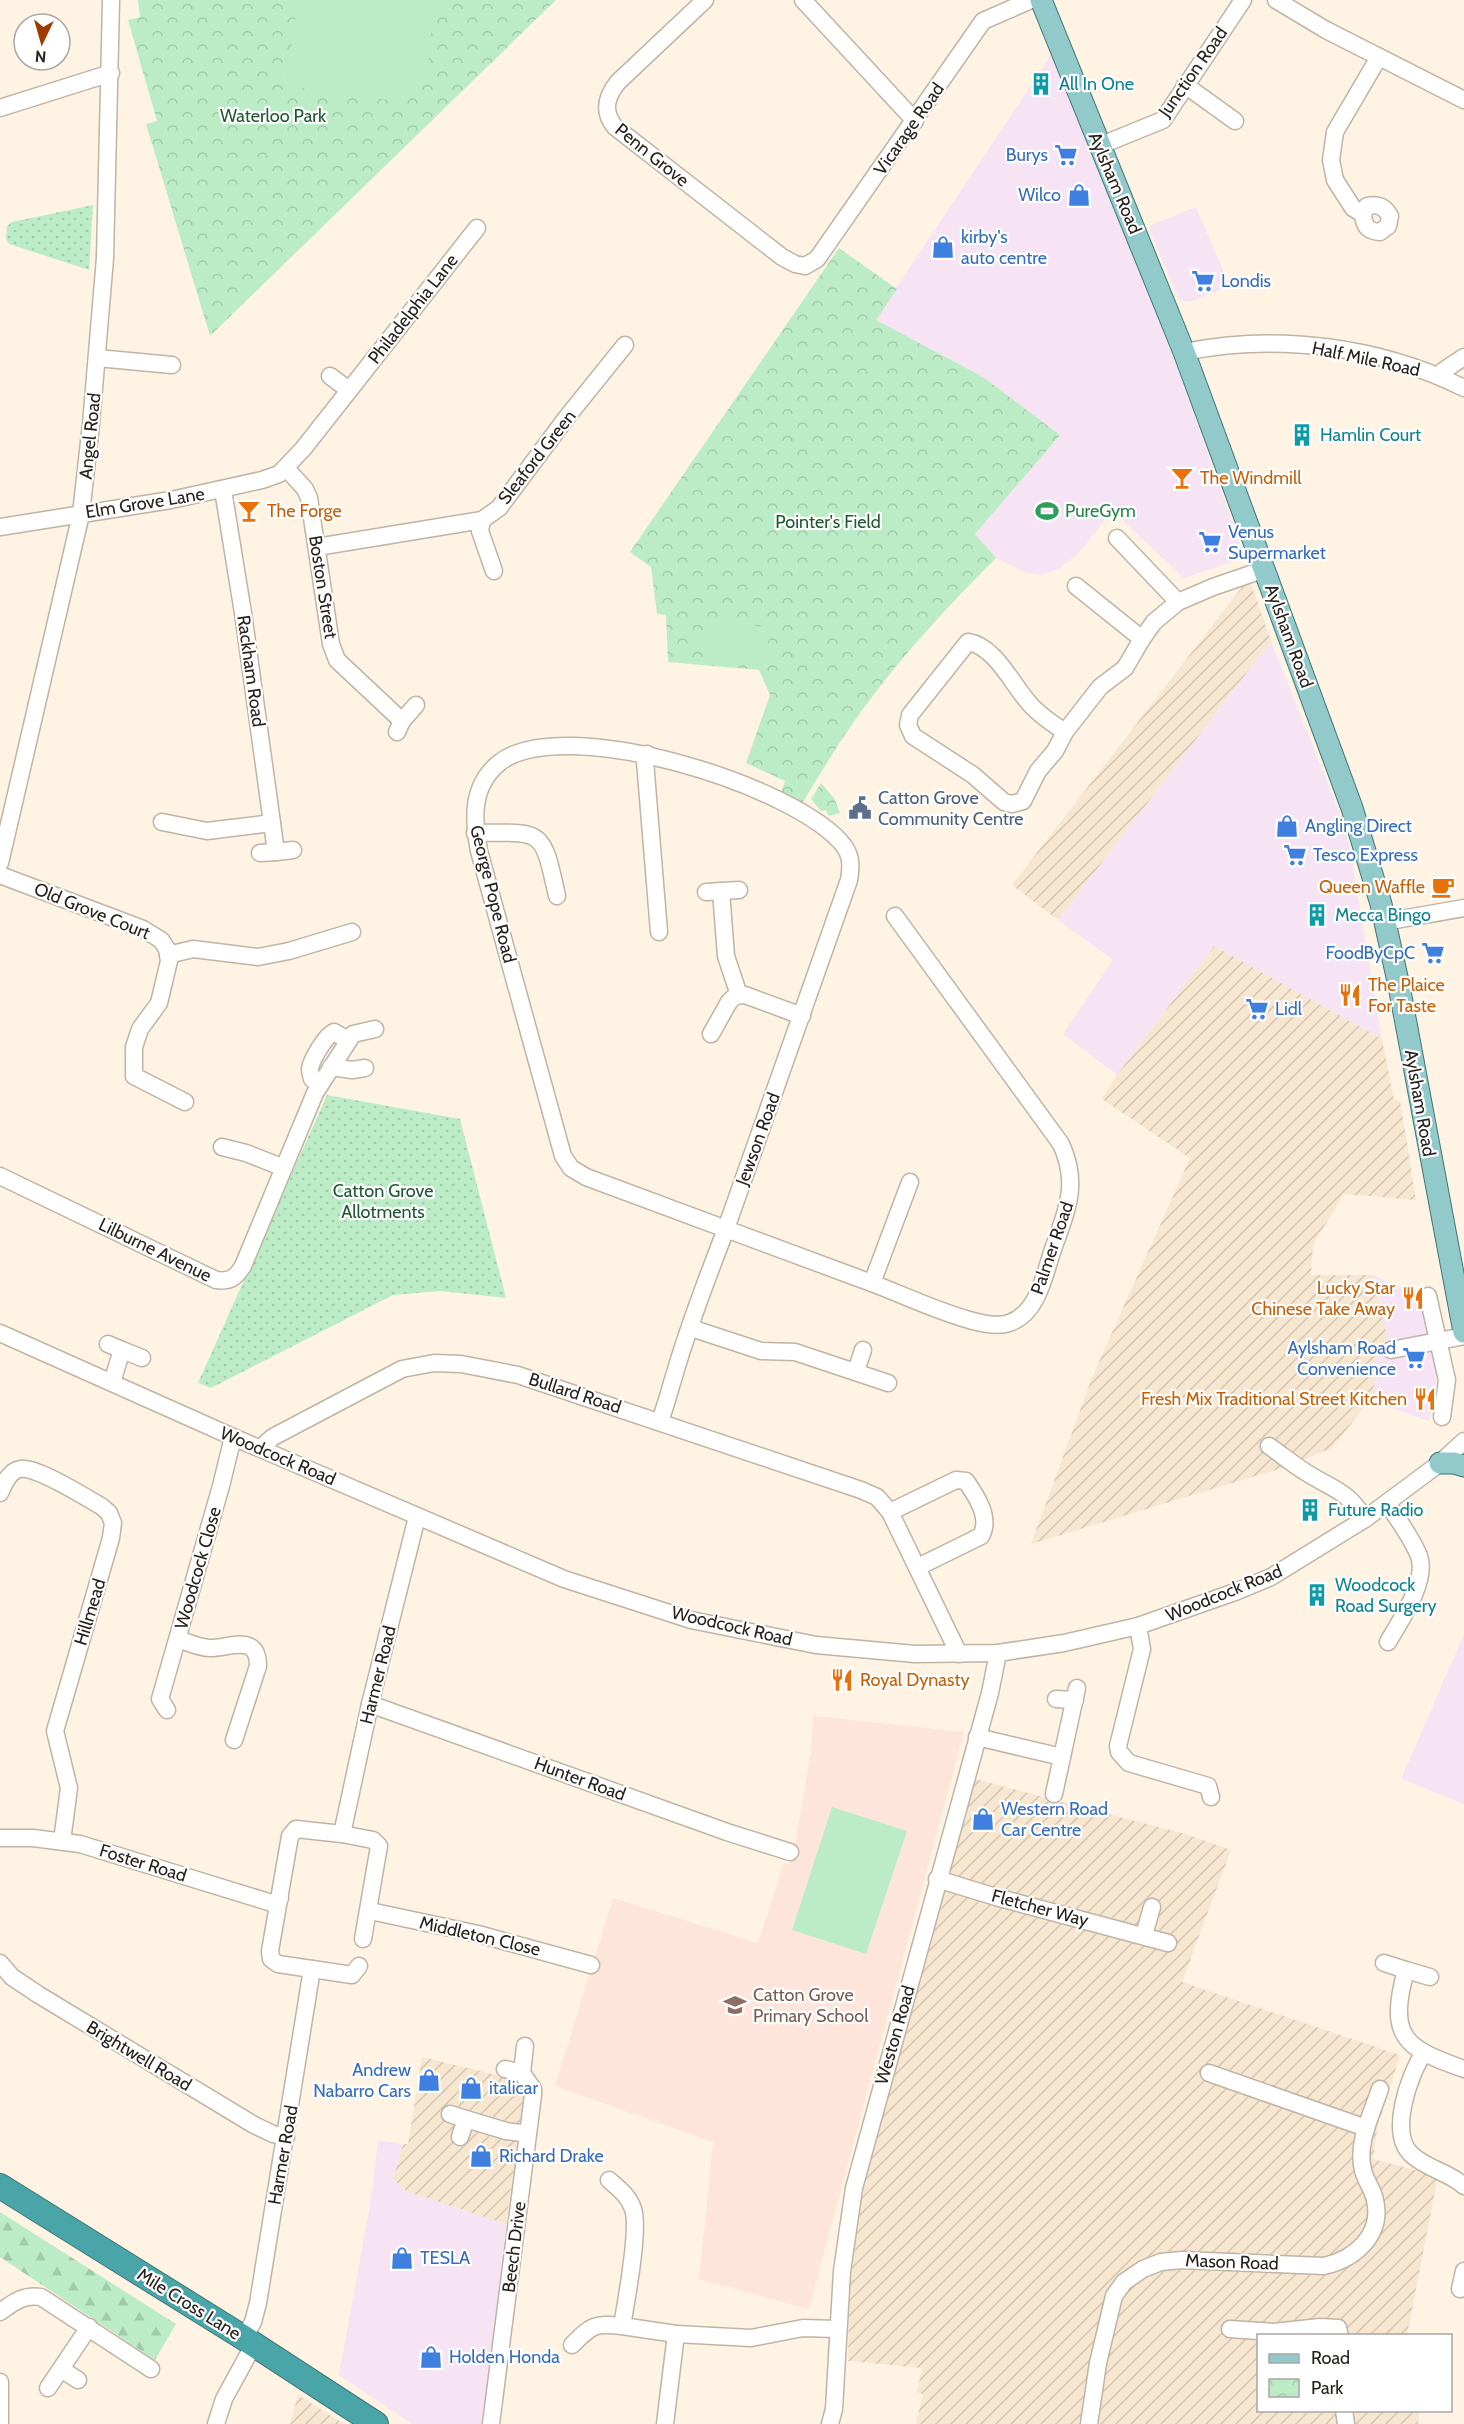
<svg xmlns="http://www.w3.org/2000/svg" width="1464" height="2424" font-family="Cabin,sans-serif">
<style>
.commercial{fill:#f6e4f5}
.industrial{fill:url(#industrial-furrows)}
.education{fill:#fde5db}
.grass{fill:url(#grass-dots)}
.forest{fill:url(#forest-firs)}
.park{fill:url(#park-crowns)}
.pitch{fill:#bbecc6}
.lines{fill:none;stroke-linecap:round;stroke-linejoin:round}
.minor-casing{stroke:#bfb4a5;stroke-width:19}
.major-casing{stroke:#3d7777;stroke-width:23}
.highway-casing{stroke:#3d7777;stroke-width:26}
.minor{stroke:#fff;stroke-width:16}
.major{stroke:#92c9cb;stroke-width:21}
.highway{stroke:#49a5a8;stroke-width:24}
.labels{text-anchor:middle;stroke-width:4.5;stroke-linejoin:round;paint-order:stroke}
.street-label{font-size:18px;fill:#27221d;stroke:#fff}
.culture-label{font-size:18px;fill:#0d838f;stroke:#fff;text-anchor:start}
.park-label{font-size:18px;fill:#1e5731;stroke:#fff}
.shop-label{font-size:18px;fill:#366cbe;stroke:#fff;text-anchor:start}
.food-label{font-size:18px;fill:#c56008;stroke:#fff;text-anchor:start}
.leisure-label{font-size:18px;fill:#27864d;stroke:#fff;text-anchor:start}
.service-label{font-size:18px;fill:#4e5e75;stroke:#fff;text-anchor:start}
.education-label{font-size:18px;fill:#785e54;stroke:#fff;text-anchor:start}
</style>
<defs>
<pattern id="industrial-furrows" width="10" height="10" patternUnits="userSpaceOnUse" patternTransform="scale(1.5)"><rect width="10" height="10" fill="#f7e6d0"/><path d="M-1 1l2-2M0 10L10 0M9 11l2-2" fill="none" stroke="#d4c5b2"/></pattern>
<pattern id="grass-dots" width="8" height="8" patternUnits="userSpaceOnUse" patternTransform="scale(1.5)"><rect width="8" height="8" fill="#bbecc6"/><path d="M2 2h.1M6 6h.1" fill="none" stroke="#a1caaa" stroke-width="1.8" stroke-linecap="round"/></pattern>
<pattern id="forest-firs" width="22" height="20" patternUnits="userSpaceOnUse" patternTransform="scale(1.5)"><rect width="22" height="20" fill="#bbecc6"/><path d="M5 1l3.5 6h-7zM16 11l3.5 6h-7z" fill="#a1caaa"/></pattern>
<pattern id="park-crowns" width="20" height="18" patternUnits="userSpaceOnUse" patternTransform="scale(1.5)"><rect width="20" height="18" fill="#bbecc6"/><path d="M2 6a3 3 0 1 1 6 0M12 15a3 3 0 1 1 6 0" fill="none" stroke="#a1caaa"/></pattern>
</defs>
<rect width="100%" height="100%" fill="#fff3e3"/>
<g class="commercial">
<path d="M1053 52 1125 231 1182 380 1245 558 1184 578 1125 523 1116 506 1080 552 1059 569 1042 575 1027 573 996 558 975 534 1060 435 983 377 875 320Z"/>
<path d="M1196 207 1230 286 1190 302 1179 300 1149 230 1153 224Z"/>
<path d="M1271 641 1336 804 1349 844 1382 1039 1214 946 1117 1075 1063 1034 1113 960 1058 920Z"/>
<path d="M1373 1275 1398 1287 1419 1291 1436 1374 1435 1397 1429 1421 1388 1407 1373 1396 1377 1347 1389 1345Z"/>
<path d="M1464 1634V1804L1401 1779Z"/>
<path d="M378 2140 403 2144 393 2179 408 2192 506 2224 504 2242 507 2244 484 2424H412L339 2375 371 2199Z"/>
</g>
<g class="industrial">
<path d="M1249 578 1271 641 1058 920 1012 885Z"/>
<path d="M1214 946 1382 1039 1394 1100 1400 1101 1416 1200 1344 1194 1313 1245 1311 1275H1373L1389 1345 1377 1347 1373 1396 1332 1448 1282 1468 1031 1544 1093 1375 1190 1158 1102 1099 1117 1075Z"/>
<path d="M975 1779 1185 1834 1231 1850 1182 1982 1400 2055 1377 2130 1373 2159 1438 2176 1407 2335 1258 2336V2410L1419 2411 1418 2424H919L916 2423 923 2394 917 2393 922 2368 848 2361 849 2302 853 2247 862 2191 881 2112Z"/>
<path d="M422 2057 526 2082 506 2224 408 2192 393 2179 403 2144H408Z"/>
<path d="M298 2395 344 2424H290Z"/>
</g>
<path class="education" d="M813 1716 964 1732 809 2309 699 2279 713 2142 555 2086 613 1898 758 1943 784 1863 789 1864 796 1840 811 1752Z"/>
<g class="grass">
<path d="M93 205 89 270 9 244 6 239 7 226 12 222Z"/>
<path d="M327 1095 460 1119 506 1298 440 1291 393 1295 211 1388 198 1383Z"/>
</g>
<path class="forest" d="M0 2212 176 2324 155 2360 0 2257Z"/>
<g class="park">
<path d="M138 0H556L210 336 146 124 157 121 128 20 140 17Z"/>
<path d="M839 248 897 289 876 320 983 377 1060 435 975 534 996 558C949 605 902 655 863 709 840 740 821 773 801 805L780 795 785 781 746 763 770 695 759 670 668 662 666 615 657 614 651 567 630 552Z"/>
<path d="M821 783 834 798 840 813 829 816 826 810 821 811 811 799Z"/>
</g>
<g class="pitch">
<path d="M298 0H435L426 79 402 102 286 86Z"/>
<path d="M707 620 770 628 765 667 702 660Z"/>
<path d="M832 1807 907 1831 866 1954 792 1930Z"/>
</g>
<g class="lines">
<g class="minor-casing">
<g id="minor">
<path d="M705 0 618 82C606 97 602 111 615 127L782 257 795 264 805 266 817 259 983 21 1031 0"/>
<path d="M803 0 915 121"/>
<path d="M1276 0 1326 30 1464 100"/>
<path d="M1185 85 1235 121"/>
<path d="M0 108 111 73"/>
<path d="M1099 146 1163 120 1243 0"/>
<path d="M1363 214 1367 206C1378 204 1384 206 1390 216L1388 226 1380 232C1368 231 1364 227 1363 214L1353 208 1335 180 1331 160 1335 132 1379 57"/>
<path d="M1184 352C1277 333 1379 346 1464 388"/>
<path d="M97 358 172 365"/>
<path d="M330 376 349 390"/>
<path d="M1441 376 1443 371 1464 357"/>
<path d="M286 468 305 489 309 498 331 644 337 660 402 721 397 732"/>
<path d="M223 490 243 613 276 852 293 850"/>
<path d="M482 520 480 531 494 571"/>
<path d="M0 527 171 500 262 480 279 474 303 449 477 228"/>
<path d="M1117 538 1178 602 1213 587 1265 569"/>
<path d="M317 547 482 520 499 508 567 417 625 345"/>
<path d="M1142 639 1154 622 1178 602"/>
<path d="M402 721 416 705"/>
<path d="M1065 732C1053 724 1039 715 1029 703 1012 684 995 646 968 642L910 715 908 725 913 736 973 775 1004 802 1012 804 1023 801 1038 771 1055 751 1065 732 1100 687 1125 668 1142 639 1076 586"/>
<path d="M647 754 645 761 659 932"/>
<path d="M162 822 207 831 272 823"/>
<path d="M475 833C544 832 542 828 557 896"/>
<path d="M260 853 276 852"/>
<path d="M0 863 81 514 91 424 105 258 111 0"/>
<path d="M0 875 143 929 161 940 167 949 169 961 159 1003 140 1029 134 1047V1076L185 1102"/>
<path d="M721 891 726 956 739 995"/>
<path d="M706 892 739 890"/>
<path d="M1384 922 1464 908"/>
<path d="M168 955 193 949 258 957 289 951 352 932"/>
<path d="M711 1034 729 1002C734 996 738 995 745 995L802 1016"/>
<path d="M331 1067 352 1070 365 1068"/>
<path d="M320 1085 312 1079C311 1075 310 1072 310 1069 311 1060 326 1035 334 1032L348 1040"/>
<path d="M222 1147 246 1153 284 1168"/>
<path d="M0 1176 216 1280C231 1282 236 1277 243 1266L315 1093 353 1034 375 1029"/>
<path d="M872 1283 910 1182"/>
<path d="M1428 1296 1447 1380 1442 1417"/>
<path d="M691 1328 761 1351 795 1352 888 1383"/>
<path d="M0 1333 233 1437 564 1579 691 1620 816 1645 915 1654 998 1653 1064 1643 1138 1626 1235 1592 1271 1577 1365 1519 1440 1463 1464 1441"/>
<path d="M108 1344 122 1350 112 1382"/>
<path d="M122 1350 142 1358"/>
<path d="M1391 1350 1464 1336"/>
<path d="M856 1371 863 1350"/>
<path d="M660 1421C666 1405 670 1389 675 1373 689 1324 708 1276 726 1229L728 1223 849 880C851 868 852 857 844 846 798 786 562 712 499 763 471 786 473 819 479 851L563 1156 571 1168 586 1177C676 1211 767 1244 858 1278 896 1291 934 1311 973 1321 984 1324 998 1327 1009 1323 1037 1314 1044 1277 1052 1252 1066 1212 1080 1185 1061 1144L895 916"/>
<path d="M1269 1446C1282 1455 1294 1465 1307 1473 1334 1490 1347 1490 1365 1519"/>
<path d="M264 1450 266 1443 273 1437 402 1369 434 1363 461 1364 518 1375 861 1490 877 1497 890 1512 959 1654"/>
<path d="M0 1493C4 1484 9 1471 20 1469 36 1466 85 1497 101 1506L109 1513 113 1523 111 1538 55 1731 69 1788 62 1841"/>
<path d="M1388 1504C1398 1520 1412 1538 1419 1556 1428 1581 1400 1621 1388 1642"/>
<path d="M890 1512 956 1480 966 1481C977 1497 991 1518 981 1536L918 1567"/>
<path d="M1138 1626 1142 1649 1118 1746 1119 1752 1129 1763 1208 1786 1211 1797"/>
<path d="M178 1639C187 1642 200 1648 210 1648 230 1648 258 1633 258 1666L234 1740"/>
<path d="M1056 1699 1075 1700"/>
<path d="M370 1704 727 1832 790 1852"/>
<path d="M167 1710 160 1699 221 1486 233 1437"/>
<path d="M977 1737 1062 1757 1054 1794"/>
<path d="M1062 1757 1077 1688"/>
<path d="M342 1834 373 1840 379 1846 363 1939"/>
<path d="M0 1838H33L80 1844 275 1904 280 1898"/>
<path d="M937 1879 996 1897 1168 1943"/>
<path d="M370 1911 478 1934 591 1965"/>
<path d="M1144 1935 1152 1907"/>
<path d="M0 1963 12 1977 39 1995 254 2125 273 2134 286 2137"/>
<path d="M1384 1963 1406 1970"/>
<path d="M312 1969 352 1975 359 1966"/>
<path d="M1430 1977 1406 1970C1388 2036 1403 2048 1464 2069"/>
<path d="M1423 2054C1409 2076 1388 2134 1412 2155 1427 2169 1449 2172 1464 2186"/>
<path d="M505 2069 522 2073"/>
<path d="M1209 2073 1366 2128"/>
<path d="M450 2114 466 2119"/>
<path d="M460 2137 466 2119 506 2131 528 2134"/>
<path d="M609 2180C618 2188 629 2196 633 2209 640 2228 626 2302 622 2326L676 2334"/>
<path d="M1460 2289 1464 2271"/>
<path d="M0 2312C14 2302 24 2294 41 2297L151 2369"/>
<path d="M1230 2329 1274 2332 1320 2327 1338 2328 1340 2336"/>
<path d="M244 2338 253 2322 258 2303 312 1969 278 1964 271 1959 270 1951 290 1836 296 1829 342 1834 370 1704 417 1517"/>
<path d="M572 2345C592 2325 594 2323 622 2326"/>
<path d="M61 2369 78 2380"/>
<path d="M0 2382V2424"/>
<path d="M48 2388 89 2327"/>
<path d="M1344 2410 1346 2424"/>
<path d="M216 2424 224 2399 254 2344"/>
<path d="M491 2424 533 2095V2089L522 2073 525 2046"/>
<path d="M665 2424 676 2334 751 2338 803 2328 837 2329"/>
<path d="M830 2424 834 2409 842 2271 854 2188 990 1693 998 1653"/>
<path d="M1089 2424 1098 2363 1114 2296 1124 2282 1143 2269 1161 2262 1182 2260 1324 2266C1355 2259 1383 2235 1375 2200 1373 2189 1365 2180 1363 2170 1356 2144 1372 2113 1380 2089"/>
</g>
</g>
<g class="major-casing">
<g id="major">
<path d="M1041 0 1184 352 1352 808 1381 904 1399 986 1464 1332"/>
<path d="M1440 1463H1454L1464 1466"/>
</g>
</g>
<g class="highway-casing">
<path id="highway" d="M0 2186 244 2338 376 2424"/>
</g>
<use href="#minor" class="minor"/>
<use href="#major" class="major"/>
<use href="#highway" class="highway"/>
</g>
<defs>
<g id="building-bare" transform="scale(1.8)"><path d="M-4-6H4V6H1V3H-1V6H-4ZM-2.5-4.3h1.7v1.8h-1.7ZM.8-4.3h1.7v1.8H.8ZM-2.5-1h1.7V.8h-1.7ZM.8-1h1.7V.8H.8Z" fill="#0f9aa8" stroke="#fff" stroke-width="2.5" paint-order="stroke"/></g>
<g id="supermarket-bare" transform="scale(1.8)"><path d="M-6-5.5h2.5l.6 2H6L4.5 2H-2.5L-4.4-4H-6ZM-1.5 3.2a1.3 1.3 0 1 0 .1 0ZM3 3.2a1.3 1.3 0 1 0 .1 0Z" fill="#3f7fe0" stroke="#fff" stroke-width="2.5" paint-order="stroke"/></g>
<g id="shop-bare" transform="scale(1.8)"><path d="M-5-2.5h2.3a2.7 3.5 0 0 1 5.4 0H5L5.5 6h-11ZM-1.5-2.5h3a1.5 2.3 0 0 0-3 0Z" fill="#3f7fe0" stroke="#fff" stroke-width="2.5" paint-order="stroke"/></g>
<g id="bar-bare" transform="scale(1.8)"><path d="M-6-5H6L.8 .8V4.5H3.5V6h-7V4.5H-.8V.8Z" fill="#e8710a" stroke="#fff" stroke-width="2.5" paint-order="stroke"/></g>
<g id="stadium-bare" transform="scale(1.8)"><path d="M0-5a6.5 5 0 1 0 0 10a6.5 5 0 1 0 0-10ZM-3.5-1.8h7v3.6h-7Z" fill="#2e9e5b" stroke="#fff" stroke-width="2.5" paint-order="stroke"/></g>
<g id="civic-bare" transform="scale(1.8)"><path d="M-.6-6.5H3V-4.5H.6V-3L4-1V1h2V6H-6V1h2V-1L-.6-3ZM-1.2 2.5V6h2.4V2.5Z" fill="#5c6f8a" stroke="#fff" stroke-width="2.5" paint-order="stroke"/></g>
<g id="cafe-bare" transform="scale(1.8)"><path d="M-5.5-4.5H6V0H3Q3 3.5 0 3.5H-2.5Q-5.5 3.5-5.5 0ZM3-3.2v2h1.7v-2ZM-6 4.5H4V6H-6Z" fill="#e8710a" stroke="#fff" stroke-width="2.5" paint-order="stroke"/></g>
<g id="restaurant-bare" transform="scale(1.8)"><path d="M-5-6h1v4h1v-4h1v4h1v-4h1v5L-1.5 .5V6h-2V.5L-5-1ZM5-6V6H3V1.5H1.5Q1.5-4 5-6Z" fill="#e8710a" stroke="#fff" stroke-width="2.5" paint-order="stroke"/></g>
<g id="school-bare" transform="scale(1.8)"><path d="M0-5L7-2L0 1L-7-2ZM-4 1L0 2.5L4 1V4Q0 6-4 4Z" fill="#8d6e63" stroke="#fff" stroke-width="2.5" paint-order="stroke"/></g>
</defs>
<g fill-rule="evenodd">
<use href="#building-bare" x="1041" y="84"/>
<use href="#supermarket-bare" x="1066" y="155"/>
<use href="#shop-bare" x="1079" y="195"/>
<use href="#shop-bare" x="943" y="247"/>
<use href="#supermarket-bare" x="1203" y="281"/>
<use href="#building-bare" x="1302" y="435"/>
<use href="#bar-bare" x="1182" y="478"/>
<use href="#bar-bare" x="249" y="511"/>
<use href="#stadium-bare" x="1047" y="511"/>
<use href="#supermarket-bare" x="1210" y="542"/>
<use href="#civic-bare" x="860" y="808"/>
<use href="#shop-bare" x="1287" y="826"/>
<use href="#supermarket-bare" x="1295" y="855"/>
<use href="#cafe-bare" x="1443" y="887"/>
<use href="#building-bare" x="1317" y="915"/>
<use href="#supermarket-bare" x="1433" y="953"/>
<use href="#restaurant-bare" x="1350" y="995"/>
<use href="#supermarket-bare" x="1257" y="1009"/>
<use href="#restaurant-bare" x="1413" y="1298"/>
<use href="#supermarket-bare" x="1414" y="1358"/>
<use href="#restaurant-bare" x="1425" y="1399"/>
<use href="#building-bare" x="1310" y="1510"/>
<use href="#building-bare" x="1317" y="1595"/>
<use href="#restaurant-bare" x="842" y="1680"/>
<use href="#shop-bare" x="983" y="1819"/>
<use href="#school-bare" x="735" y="2005"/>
<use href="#shop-bare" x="429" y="2080"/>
<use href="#shop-bare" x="471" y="2088"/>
<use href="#shop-bare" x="481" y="2156"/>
<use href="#shop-bare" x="402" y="2258"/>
<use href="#shop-bare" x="431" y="2357"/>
</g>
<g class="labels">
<g class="street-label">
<text transform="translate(1193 72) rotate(-55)" y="6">Junction Road</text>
<text transform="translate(909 129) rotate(-55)" y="6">Vicarage Road</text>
<text transform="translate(652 155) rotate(39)" y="6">Penn Grove</text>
<text transform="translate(1115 183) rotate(67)" y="6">Aylsham Road</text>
<text transform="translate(413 309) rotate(-52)" y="6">Philadelphia Lane</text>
<text transform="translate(1366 359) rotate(12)" y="6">Half Mile Road</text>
<text transform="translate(90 436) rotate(-84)" y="6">Angel Road</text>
<text transform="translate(537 457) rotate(-52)" y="6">Sleaford Green</text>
<text transform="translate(145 503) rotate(-9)" y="6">Elm Grove Lane</text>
<text transform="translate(323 587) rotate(81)" y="6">Boston Street</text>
<text transform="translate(1289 636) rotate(70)" y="6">Aylsham Road</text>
<text transform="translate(251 671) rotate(82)" y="6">Rackham Road</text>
<text transform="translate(493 894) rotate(76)" y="6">George Pope Road</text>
<text transform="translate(92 911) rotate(22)" y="6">Old Grove Court</text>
<text transform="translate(1420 1103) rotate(80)" y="6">Aylsham Road</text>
<text transform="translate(758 1139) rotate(-70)" y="6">Jewson Road</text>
<text transform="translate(1052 1248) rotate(-71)" y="6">Palmer Road</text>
<text transform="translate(155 1250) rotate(26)" y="6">Lilburne Avenue</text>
<text transform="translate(575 1393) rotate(18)" y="6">Bullard Road</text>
<text transform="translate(278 1456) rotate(23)" y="6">Woodcock Road</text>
<text transform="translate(198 1568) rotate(-74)" y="6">Woodcock Close</text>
<text transform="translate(1224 1593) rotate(-22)" y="6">Woodcock Road</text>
<text transform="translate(90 1612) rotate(-73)" y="6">Hillmead</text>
<text transform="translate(732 1626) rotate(13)" y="6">Woodcock Road</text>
<text transform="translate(378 1675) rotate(-76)" y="6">Harmer Road</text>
<text transform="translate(580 1779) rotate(20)" y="6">Hunter Road</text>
<text transform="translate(143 1863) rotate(17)" y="6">Foster Road</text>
<text transform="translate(1040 1908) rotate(15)" y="6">Fletcher Way</text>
<text transform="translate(480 1936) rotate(13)" y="6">Middleton Close</text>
<text transform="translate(895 2035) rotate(-74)" y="6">Weston Road</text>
<text transform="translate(139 2056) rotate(31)" y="6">Brightwell Road</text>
<text transform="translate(283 2155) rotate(-80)" y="6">Harmer Road</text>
<text transform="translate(514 2247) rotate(-83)" y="6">Beech Drive</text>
<text transform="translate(1232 2262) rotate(2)" y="6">Mason Road</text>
<text transform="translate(189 2304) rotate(32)" y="6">Mile Cross Lane</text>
</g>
<g class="culture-label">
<text x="1059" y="90">All In One</text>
<text x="1320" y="441">Hamlin Court</text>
<text x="1335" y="921">Mecca Bingo</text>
<text x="1328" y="1516">Future Radio</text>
<text x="1335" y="1591">Woodcock<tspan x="1335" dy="21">Road Surgery</tspan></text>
</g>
<g class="park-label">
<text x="273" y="122">Waterloo Park</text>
<text x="828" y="528">Pointer's Field</text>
<text x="383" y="1197">Catton Grove<tspan x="383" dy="21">Allotments</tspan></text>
</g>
<g class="shop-label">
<text x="1048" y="161" text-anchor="end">Burys</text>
<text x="1061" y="201" text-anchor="end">Wilco</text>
<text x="961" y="243">kirby's<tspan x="961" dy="21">auto centre</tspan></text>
<text x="1221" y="287">Londis</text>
<text x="1228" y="538">Venus<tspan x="1228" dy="21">Supermarket</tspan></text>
<text x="1305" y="832">Angling Direct</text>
<text x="1313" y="861">Tesco Express</text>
<text x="1415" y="959" text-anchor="end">FoodByCpC</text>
<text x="1275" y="1015">Lidl</text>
<text x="1396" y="1354" text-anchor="end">Aylsham Road<tspan x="1396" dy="21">Convenience</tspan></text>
<text x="1001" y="1815">Western Road<tspan x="1001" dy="21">Car Centre</tspan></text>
<text x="411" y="2076" text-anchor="end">Andrew<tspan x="411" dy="21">Nabarro Cars</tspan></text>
<text x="489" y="2094">italicar</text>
<text x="499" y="2162">Richard Drake</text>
<text x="420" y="2264">TESLA</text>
<text x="449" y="2363">Holden Honda</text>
</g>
<g class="food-label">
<text x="1200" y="484">The Windmill</text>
<text x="267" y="517">The Forge</text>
<text x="1425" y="893" text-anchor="end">Queen Waffle</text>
<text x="1368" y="991">The Plaice<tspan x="1368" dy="21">For Taste</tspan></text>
<text x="1395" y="1294" text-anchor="end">Lucky Star<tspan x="1395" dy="21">Chinese Take Away</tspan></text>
<text x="1407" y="1405" text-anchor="end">Fresh Mix Traditional Street Kitchen</text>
<text x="860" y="1686">Royal Dynasty</text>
</g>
<g class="leisure-label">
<text x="1065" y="517">PureGym</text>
</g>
<g class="service-label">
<text x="878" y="804">Catton Grove<tspan x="878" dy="21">Community Centre</tspan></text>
</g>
<g class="education-label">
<text x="753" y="2001">Catton Grove<tspan x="753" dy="21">Primary School</tspan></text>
</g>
</g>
<rect x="1257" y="2334" width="195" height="78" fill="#ffffff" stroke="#a9a7a5" stroke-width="1.5"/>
<rect x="1269" y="2354" width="30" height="9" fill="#92c9cb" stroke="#a9a7a5" stroke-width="1.5"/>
<text x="1311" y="2364" font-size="18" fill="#27221d">Road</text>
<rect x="1269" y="2379" width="30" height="18" fill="url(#park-crowns)" stroke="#a9a7a5" stroke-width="1.5"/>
<text x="1311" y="2394" font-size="18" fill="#27221d">Park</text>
<g transform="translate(42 42) rotate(185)"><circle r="28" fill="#ffffff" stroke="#a9a7a5" stroke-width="1.5"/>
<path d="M0-4.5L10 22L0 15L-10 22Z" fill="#9e3b00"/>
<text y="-9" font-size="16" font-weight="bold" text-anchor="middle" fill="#27221d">N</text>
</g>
</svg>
